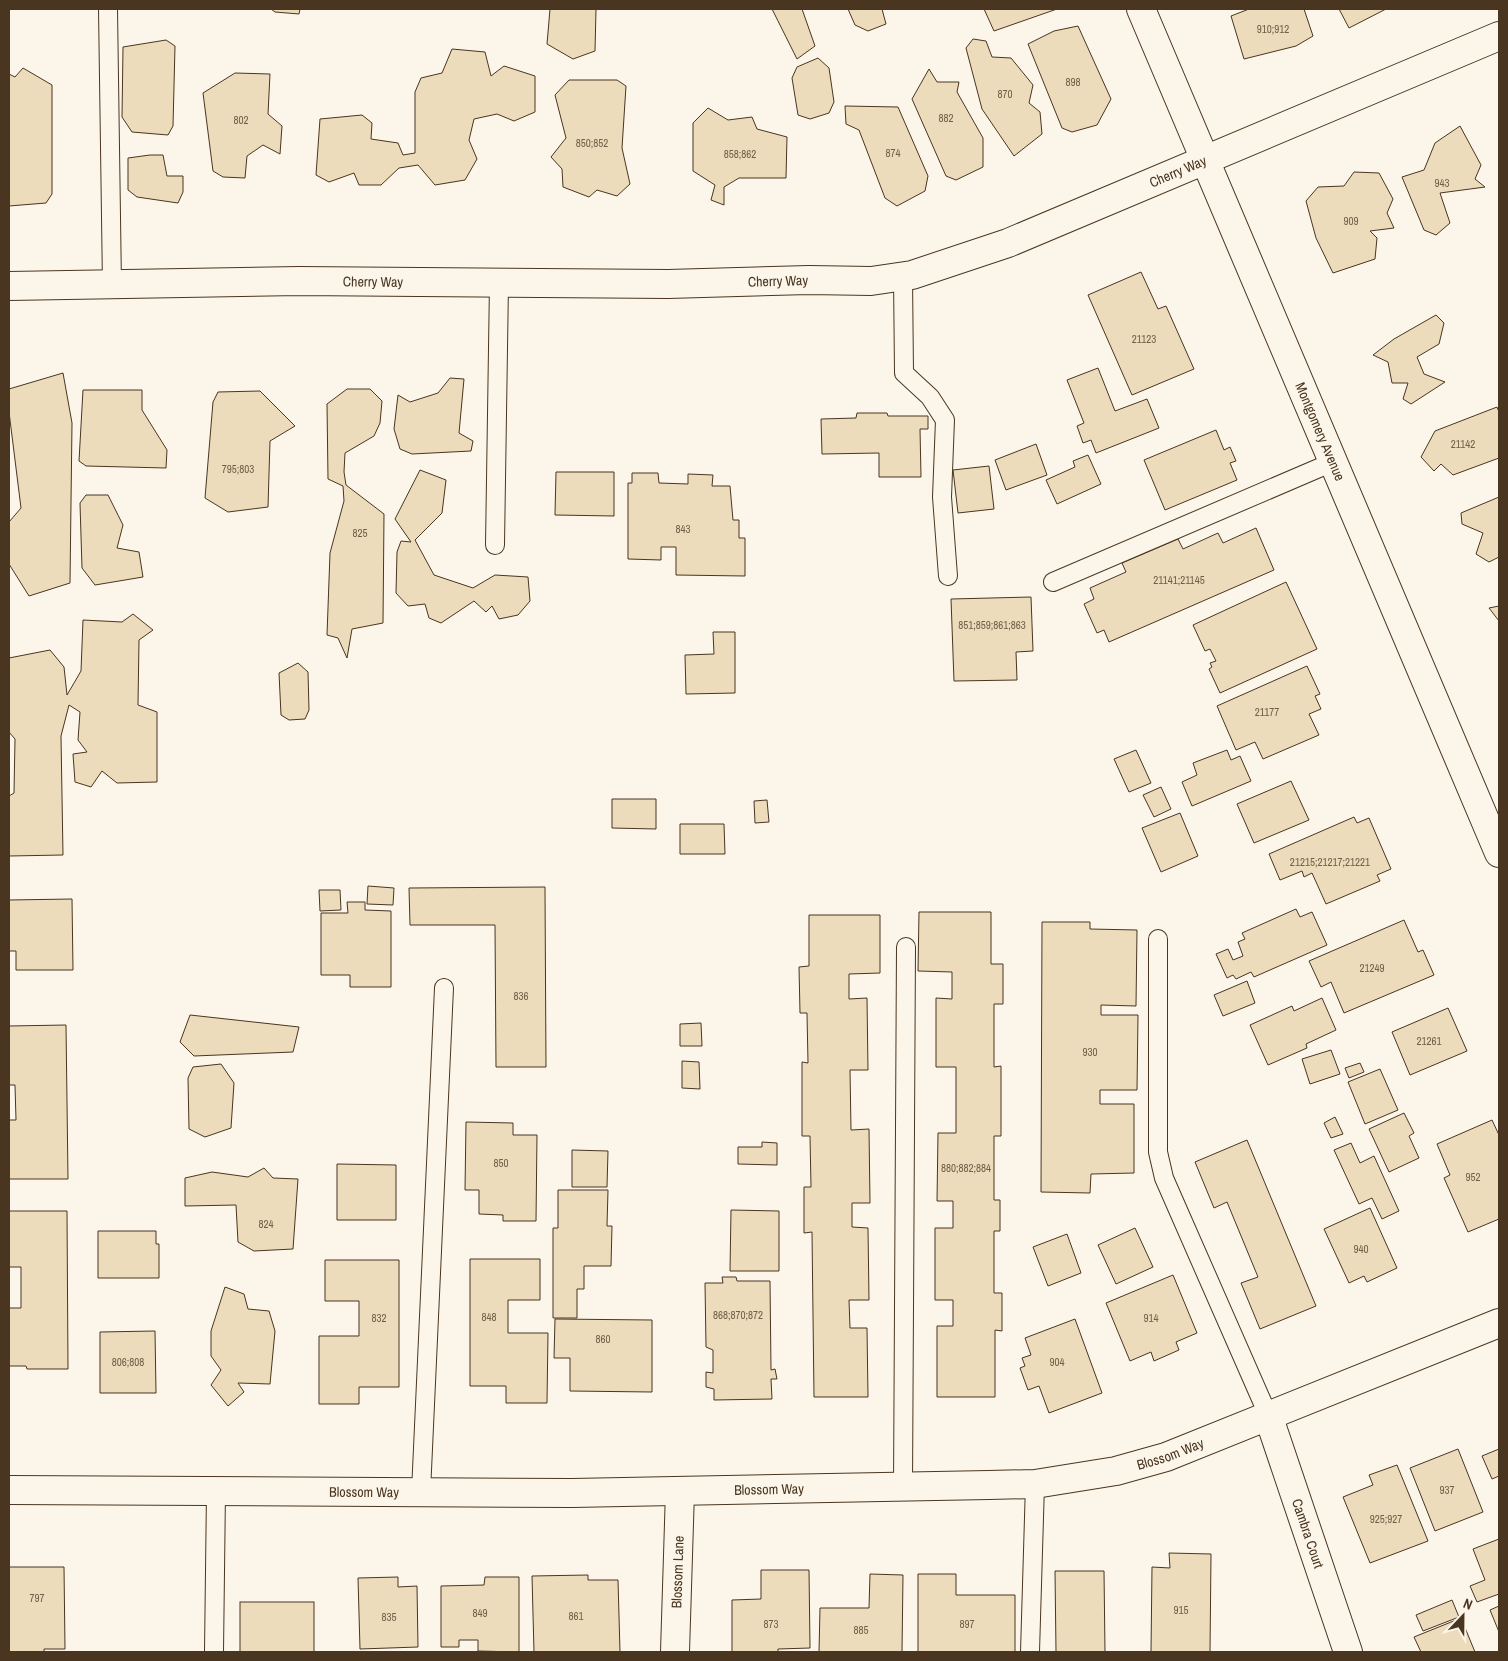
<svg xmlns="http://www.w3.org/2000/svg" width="1508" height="1661" font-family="'Archivo Narrow',sans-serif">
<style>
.building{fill:#ecdcbc;stroke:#4a3520}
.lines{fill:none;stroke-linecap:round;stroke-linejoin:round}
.service-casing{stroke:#4a3520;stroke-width:20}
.minor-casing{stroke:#4a3520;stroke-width:30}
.service{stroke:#fbf6e9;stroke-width:18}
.minor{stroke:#fbf6e9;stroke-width:28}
.labels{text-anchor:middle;stroke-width:4;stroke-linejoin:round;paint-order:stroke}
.number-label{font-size:11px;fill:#725f47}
.street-label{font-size:14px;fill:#4a3520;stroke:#fbf6e9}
</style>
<rect width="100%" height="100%" fill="#fbf6e9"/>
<g class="building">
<path d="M271 9H300L299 14 275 12Z"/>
<path d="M550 9H596L595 51 573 59 547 44Z"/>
<path d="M772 9H802L815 46 797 59Z"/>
<path d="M848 9H882L886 24 868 31 855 25Z"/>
<path d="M984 9H1057L994 31Z"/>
<path d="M1249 9H1304L1313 36 1296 46 1244 59 1231 16Z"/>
<path d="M1339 9H1386L1349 28Z"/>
<path d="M1078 26 1111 99 1097 125 1072 132 1062 128 1028 44 1054 31Z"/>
<path d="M973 39 986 41 992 57 1011 58 1033 85 1029 103 1040 112 1042 134 1014 156 982 109 966 48Z"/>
<path d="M166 40 175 46 173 126 168 135 132 132 122 117 123 47Z"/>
<path d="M452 49 485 52 491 76 504 66 535 76V112L514 121 497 114 474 119 469 140 477 159 465 180 435 185 418 165 399 168 381 185H359L354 173 329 182 316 175 320 119 362 115 372 123 371 139 398 143 403 155 415 153V92L421 78 442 73Z"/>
<path d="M818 58 829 68 834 102 829 113 810 119 798 115 792 78 797 67Z"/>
<path d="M23 68 52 85V194L46 203 9 206V74L15 77Z"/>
<path d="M929 69 937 82H959L957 92 983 138V167L956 180 946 176 912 99Z"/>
<path d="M235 73 270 74 268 114 282 126 280 154 263 145 247 156 245 178 223 177 213 171 203 93Z"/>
<path d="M569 80H617L626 86 622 148 630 184 617 196 597 190 589 197 563 187 562 169 551 157 566 138 555 95Z"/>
<path d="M845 106 898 107 928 176 925 191 897 206 885 198 859 130 846 124Z"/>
<path d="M708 108 728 120 752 117 757 129 787 137 786 178H739L724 187V205L711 200 715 185 693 171V123Z"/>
<path d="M1460 126 1481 165 1475 179 1485 187 1440 193 1450 223 1436 235 1424 230 1402 177 1424 170 1435 143Z"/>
<path d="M150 155H163L167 176H183V192L178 203 137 197 128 190V158Z"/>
<path d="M1354 172 1379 173 1393 199 1387 213 1394 228 1370 231 1377 238 1375 259 1333 273 1316 238 1306 201 1318 187 1344 186Z"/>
<path d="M1141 272 1158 309 1166 306 1194 369 1132 395 1088 295Z"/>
<path d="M1436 315 1444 323 1439 344 1417 357 1424 374 1445 382 1411 404 1403 399 1408 383H1392L1388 362 1373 355 1394 339Z"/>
<path d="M1098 368 1115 411 1147 399 1159 428 1096 453 1091 440 1083 443 1077 426 1084 423 1067 380Z"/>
<path d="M63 373 72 423 70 583 29 596 9 564V522L21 508 9 412V389Z"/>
<path d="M450 378 464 379 459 433 473 441 471 451 412 454 400 449 394 429 398 395 410 402 438 393Z"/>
<path d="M347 389H370L382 401 380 423 374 436 345 453 344 472 346 485 384 514 383 623 352 629 347 658 338 638 327 635 330 553 344 501 343 486 328 479 327 404Z"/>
<path d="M83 390H142V410L167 450 166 468 86 466 79 461Z"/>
<path d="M260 391 295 426 270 441 268 507 228 512 205 498 213 402 218 392Z"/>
<path d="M1497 407 1499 412V458L1453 475 1441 464 1434 471 1421 457 1435 431Z"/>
<path d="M857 413H887L888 416H928V429H920L921 477H879V453L822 454 821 419 856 418Z"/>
<path d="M1216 430 1224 450 1230 447 1236 461 1230 463 1237 480 1165 510 1144 460Z"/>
<path d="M1036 444 1047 475 1006 490 995 460Z"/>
<path d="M1088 455 1101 484 1057 504 1046 480 1075 467 1073 461Z"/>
<path d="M989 466 994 509 958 513 953 470Z"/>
<path d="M420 470 446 480 442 513 415 540 434 575 473 588 495 575 528 577 530 601 518 615 499 619 492 606 486 612 474 601 441 623 429 618 425 604 408 606 396 593 397 552 401 541 411 542 395 519Z"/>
<path d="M556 472H614V516L555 515Z"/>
<path d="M632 473H658L659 483 688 484V474L713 475 712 486H730L733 520H739V538H745V576L676 575V547H661V560L628 559V483H632Z"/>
<path d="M86 495H108L123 525 117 548 139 552 143 577 95 585 82 568 80 503Z"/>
<path d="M1499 497V557L1489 562 1476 554 1483 533 1462 524 1461 513Z"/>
<path d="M1256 528 1274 570 1109 642 1104 630 1097 633 1084 604 1094 599 1090 588 1126 572 1122 563 1178 539 1183 549 1218 533 1223 543Z"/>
<path d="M1286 582 1317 649 1220 693 1209 669 1212 667 1210 663 1216 661 1210 649 1205 651 1193 625Z"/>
<path d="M1031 597 1033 651 1016 652 1017 680 954 681 951 599Z"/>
<path d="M1499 606V621L1489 608Z"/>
<path d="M133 614 153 630 139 640 138 705 157 712V782L117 783 102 771 91 787 75 782 73 754 87 752 78 740 80 712 69 705 61 736 63 855 9 856V796L14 793 15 739 9 732V658L50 650 64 667 67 695 81 671 83 620 122 622Z"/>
<path d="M713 632H735V693L686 694 685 655 714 654Z"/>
<path d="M298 663 308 672 309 710 305 719 289 720 281 715 279 673Z"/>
<path d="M1307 666 1320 694 1315 696 1321 709 1309 714 1319 735 1263 759 1255 742 1236 750 1217 706Z"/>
<path d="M1136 750 1151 783 1129 792 1114 759Z"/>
<path d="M1227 750 1231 760 1240 756 1251 781 1192 806 1182 782 1197 775 1193 763Z"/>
<path d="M1291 781 1309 820 1254 843 1237 804Z"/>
<path d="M1161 787 1171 809 1154 817 1143 795Z"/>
<path d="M612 799H656V829L612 828Z"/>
<path d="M767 800 769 822 755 823 754 801Z"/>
<path d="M1180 813 1198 856 1161 872 1142 828Z"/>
<path d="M1354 817 1357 823 1369 818 1391 869 1377 875 1380 881 1326 904 1312 873 1304 877 1302 871 1280 880 1269 854Z"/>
<path d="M680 824H724L725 854H680Z"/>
<path d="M368 886 394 888 393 905 367 904Z"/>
<path d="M545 887 546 1067H496L495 925H410L409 888Z"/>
<path d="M319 890H340L341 910 320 911Z"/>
<path d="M72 899 73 970H16V951H9V900Z"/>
<path d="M347 902H365V910L391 911V987H350V975H321V913H348Z"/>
<path d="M1296 909 1300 917 1312 912 1327 945 1254 977 1251 972 1236 979 1233 975 1227 978 1216 954 1228 949 1233 960 1243 956 1238 942 1245 939 1242 933Z"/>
<path d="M919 912H991V964H1003V1004H994V1067L1001 1066V1136H994V1200H1000V1231H994V1293H1002V1331L995 1330V1397H937V1326H953V1300H935V1228H953V1201H937L938 1133H956V1067H936V998L952 999V972L918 971Z"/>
<path d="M809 915H880V973L849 974V999L867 998 868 1070H850L851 1130 869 1129 870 1203H852V1227L868 1228 869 1300H849L850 1328H867L868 1397H814L812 1232 804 1233V1187H811L810 1136H802V1062L808 1063 807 1013H800L799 967 809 966Z"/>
<path d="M1404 920 1418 952 1423 950 1434 975 1344 1013 1331 982 1321 987 1309 961Z"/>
<path d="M1042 922H1090V929L1137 930 1136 1006 1101 1005V1015H1138L1137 1090H1100V1104H1134V1173L1091 1174 1090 1193 1041 1192Z"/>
<path d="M1247 981 1255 1003 1223 1016 1214 995Z"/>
<path d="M1322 998 1336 1030 1306 1044 1307 1048 1268 1065 1250 1025 1292 1006 1294 1011Z"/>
<path d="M1448 1008 1467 1051 1410 1075 1392 1032Z"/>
<path d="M190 1015 299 1027 293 1052 194 1056 180 1042Z"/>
<path d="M701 1023 702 1046H680V1024Z"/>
<path d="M66 1025 68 1179H9V1120H16L15 1085H9V1026Z"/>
<path d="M1331 1050 1340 1074 1310 1084 1302 1059Z"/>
<path d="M682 1061 699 1062 700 1089 682 1088Z"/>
<path d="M1360 1063 1364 1072 1349 1078 1345 1068Z"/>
<path d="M221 1064 234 1083 231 1128 205 1137 189 1129 188 1078 193 1067Z"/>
<path d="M1380 1069 1398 1110 1365 1124 1348 1082Z"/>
<path d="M1404 1113 1414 1133 1409 1136 1419 1158 1389 1172 1369 1129Z"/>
<path d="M1335 1117 1343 1134 1331 1138 1324 1123Z"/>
<path d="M1492 1120 1499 1135V1219L1468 1232 1444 1178 1450 1175 1437 1144Z"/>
<path d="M466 1122 513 1123V1135H537L536 1221H503V1215L479 1214V1190H465Z"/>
<path d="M1247 1140 1316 1306 1260 1329 1241 1283 1258 1277 1227 1202 1214 1208 1195 1162Z"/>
<path d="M762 1142 777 1143V1165L738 1164V1147H762Z"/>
<path d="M1351 1143 1360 1163 1374 1156 1399 1211 1382 1219 1372 1198 1359 1204 1334 1150Z"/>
<path d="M572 1150 608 1151 607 1187H572Z"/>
<path d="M337 1164 396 1165V1220H337Z"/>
<path d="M264 1168 273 1178 298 1179 293 1249 254 1251 238 1242 236 1205 185 1206V1178L212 1172 248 1177Z"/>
<path d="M558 1190H608L607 1226H612L611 1266H584V1289H577V1318H553V1228H558Z"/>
<path d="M1370 1208 1397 1268 1367 1282 1364 1276 1349 1283 1324 1229Z"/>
<path d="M731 1210 779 1211V1271H730Z"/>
<path d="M9 1211H67L68 1369H27L26 1366H9V1308H21V1267H9Z"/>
<path d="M1135 1228 1153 1267 1116 1284 1098 1245Z"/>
<path d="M98 1231H156V1244H159V1278H98Z"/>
<path d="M1067 1234 1081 1273 1048 1286 1033 1247Z"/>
<path d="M470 1259H540V1300H508V1333H548L547 1403H506V1386H470Z"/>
<path d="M325 1260H399V1387H359V1404H319V1336H359V1301H325Z"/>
<path d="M1173 1275 1197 1333 1176 1342 1179 1350 1154 1361 1151 1352 1130 1361 1106 1303Z"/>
<path d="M722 1277H736L737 1281H770L771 1370 775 1369 777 1379H771L772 1399 714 1400V1389L706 1387V1372L713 1373V1350L706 1347 705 1283H723Z"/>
<path d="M225 1287 244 1294 248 1309 269 1311 275 1331 270 1384 238 1383 244 1392 228 1406 211 1385 221 1370 211 1356V1331Z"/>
<path d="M555 1319 652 1320V1392L570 1391V1358H554Z"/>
<path d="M1075 1319 1102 1393 1049 1413 1039 1386 1028 1390 1020 1368 1025 1366 1022 1358 1031 1355 1025 1338Z"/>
<path d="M155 1331 156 1393H100V1332Z"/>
<path d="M1458 1449 1483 1512 1435 1531 1410 1468Z"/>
<path d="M1499 1449V1476L1492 1479 1482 1456Z"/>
<path d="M1397 1465 1428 1541 1370 1563 1343 1497 1373 1485 1369 1475Z"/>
<path d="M1499 1539V1594L1477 1602 1470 1586 1485 1580 1473 1549Z"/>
<path d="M1169 1553 1211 1554 1210 1652H1151L1152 1567 1170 1568Z"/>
<path d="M9 1567H64L65 1649H44V1652H9Z"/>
<path d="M761 1570H809L810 1648 778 1649V1652H732V1600L761 1599Z"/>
<path d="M1055 1571H1104L1105 1652H1056Z"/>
<path d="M870 1574 903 1575 902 1652H819L820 1608H869Z"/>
<path d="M918 1574H956V1595H1015V1652H918Z"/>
<path d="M588 1575V1580H618L620 1652H534L532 1576Z"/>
<path d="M398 1577V1587L417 1586 418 1647 360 1649 358 1578Z"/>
<path d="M485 1577H519V1652L478 1651V1640H459V1647H441V1586L484 1585Z"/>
<path d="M1452 1600 1459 1617 1423 1631 1416 1615Z"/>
<rect x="240" y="1602" width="74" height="50"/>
<path d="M1499 1606V1632L1490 1610Z"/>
<path d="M1461 1618 1475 1652H1421L1414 1637Z"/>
</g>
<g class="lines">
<g class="service-casing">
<g id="service">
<path d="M108 9 112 286"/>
<path d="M903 277 904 373 930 397 945 420 942 497 948 576"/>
<path d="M495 545 499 283"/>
<path d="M1053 582 1333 462"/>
<path d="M1158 939V1152L1164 1178 1268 1415"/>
<path d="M903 1487 906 947"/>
<path d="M421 1492 444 988"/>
<path d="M214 1652 216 1491"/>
<path d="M1030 1652 1035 1484"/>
</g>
</g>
<g class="minor-casing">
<g id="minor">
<path id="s1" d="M1141 9 1499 853"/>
<path id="s2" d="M9 286 299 281 668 284 809 280 871 281 912 275 1008 243 1499 36"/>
<path id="s3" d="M1268 1415 1348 1652"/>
<path id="s4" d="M9 1490 572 1493 989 1485 1035 1484 1116 1471 1166 1457 1499 1323"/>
<path id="s5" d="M675 1652 680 1491"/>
</g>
</g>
<use href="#service" class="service"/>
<use href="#minor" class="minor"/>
</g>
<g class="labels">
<g class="number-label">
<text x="1273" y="33">910;912</text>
<text x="1073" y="86">898</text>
<text x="1005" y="98">870</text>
<text x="946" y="122">882</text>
<text x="241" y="124">802</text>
<text x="592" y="147">850;852</text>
<text x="893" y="157">874</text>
<text x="740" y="158">858;862</text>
<text x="1442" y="187">943</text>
<text x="1351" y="225">909</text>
<text x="1144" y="343">21123</text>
<text x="1463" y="448">21142</text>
<text x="238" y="473">795;803</text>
<text x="683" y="533">843</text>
<text x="360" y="537">825</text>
<text x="1179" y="584">21141;21145</text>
<text x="992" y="629">851;859;861;863</text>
<text x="1267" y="716">21177</text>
<text x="1330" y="866">21215;21217;21221</text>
<text x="1372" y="972">21249</text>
<text x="521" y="1000">836</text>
<text x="1429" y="1045">21261</text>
<text x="1090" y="1056">930</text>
<text x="501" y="1167">850</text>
<text x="966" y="1172">880;882;884</text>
<text x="1473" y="1181">952</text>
<text x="266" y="1228">824</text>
<text x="1361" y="1253">940</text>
<text x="738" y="1319">868;870;872</text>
<text x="489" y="1321">848</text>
<text x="379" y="1322">832</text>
<text x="1151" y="1322">914</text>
<text x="603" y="1343">860</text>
<text x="128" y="1366">806;808</text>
<text x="1057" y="1366">904</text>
<text x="1447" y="1494">937</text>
<text x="1386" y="1523">925;927</text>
<text x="37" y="1602">797</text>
<text x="1181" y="1614">915</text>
<text x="480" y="1617">849</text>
<text x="576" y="1620">861</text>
<text x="389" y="1621">835</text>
<text x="771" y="1628">873</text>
<text x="967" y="1628">897</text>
<text x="861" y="1634">885</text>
</g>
<g class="street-label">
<text dy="5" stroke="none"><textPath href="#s2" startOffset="1189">Cherry Way</textPath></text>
<text dy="5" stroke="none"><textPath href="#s2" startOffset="769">Cherry Way</textPath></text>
<text dy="5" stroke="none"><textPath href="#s2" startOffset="364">Cherry Way</textPath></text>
<text dy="5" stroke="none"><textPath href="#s1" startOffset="459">Montgomery Avenue</textPath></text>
<text dy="5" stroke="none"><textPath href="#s4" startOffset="1165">Blossom Way</textPath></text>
<text dy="5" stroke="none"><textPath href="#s4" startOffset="760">Blossom Way</textPath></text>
<text dy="5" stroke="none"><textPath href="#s4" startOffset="355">Blossom Way</textPath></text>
<text dy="5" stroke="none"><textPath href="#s3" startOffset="125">Cambra Court</textPath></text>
<text dy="5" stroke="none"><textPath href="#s5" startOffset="80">Blossom Lane</textPath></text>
</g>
</g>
<rect width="1508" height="1661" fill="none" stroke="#4a3520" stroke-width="20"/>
<g transform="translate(1463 1616) rotate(22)" stroke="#fbf6e9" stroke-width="4" paint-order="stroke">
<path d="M0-4L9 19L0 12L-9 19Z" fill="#4a3520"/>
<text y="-8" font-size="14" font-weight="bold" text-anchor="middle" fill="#4a3520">N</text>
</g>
</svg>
